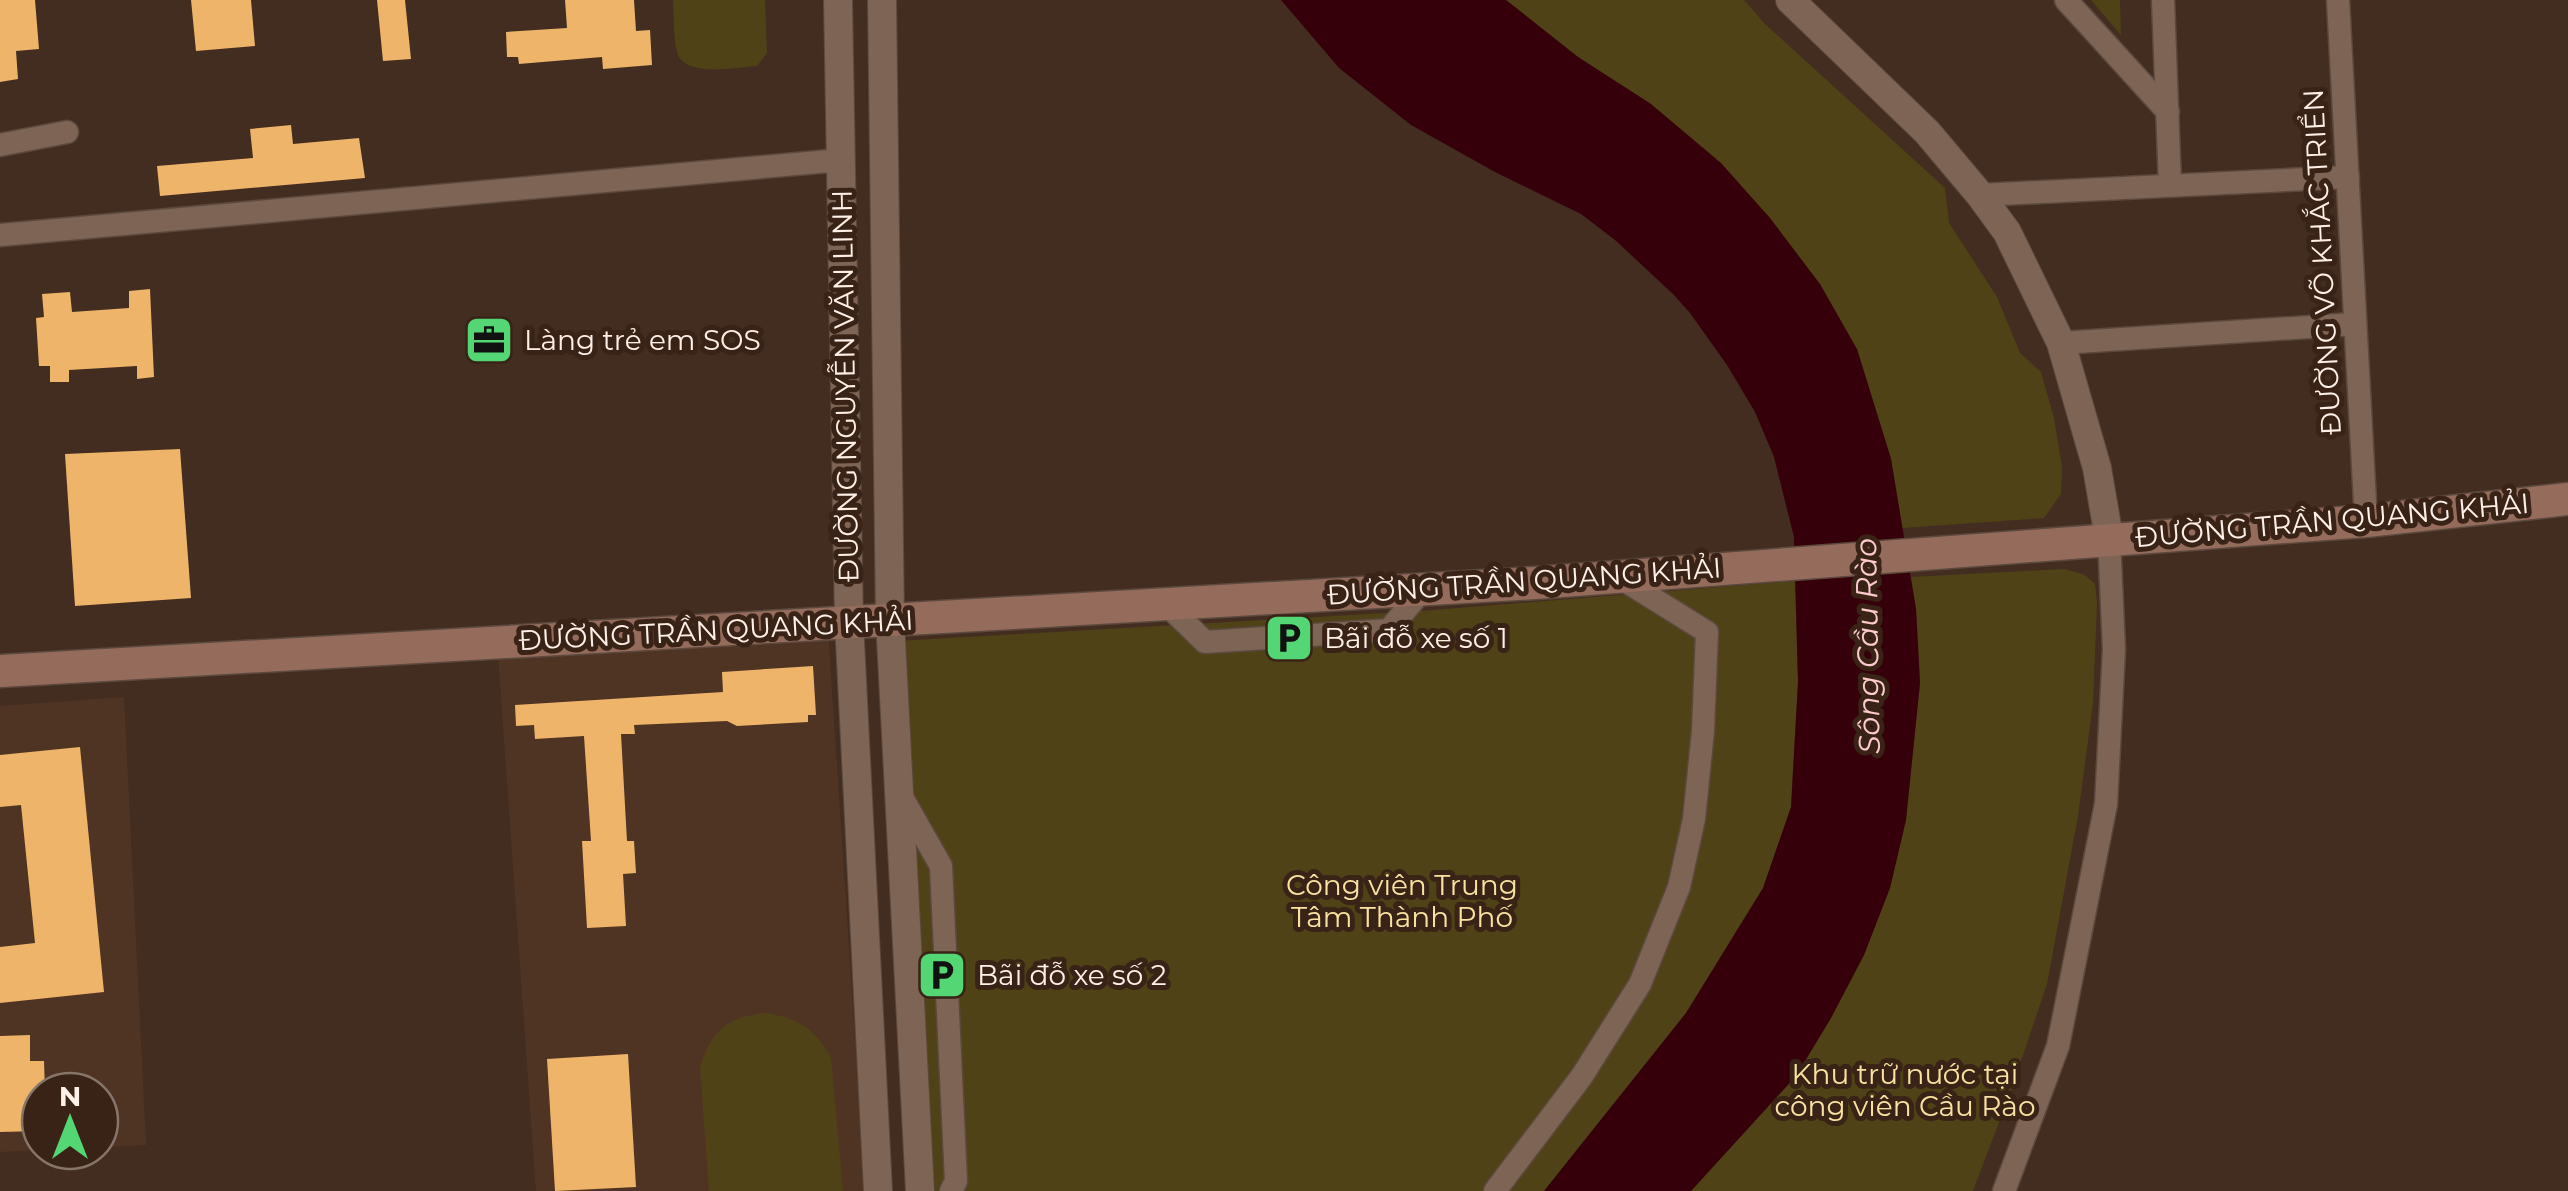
<svg xmlns="http://www.w3.org/2000/svg" width="2568" height="1191" font-family="Montserrat,sans-serif">
<style>
.built{fill:#503423}
.green{fill:#504217}
.water{fill:#36000a}
.building{fill:#edb46a}
.lines{fill:none;stroke-linecap:round;stroke-linejoin:round}
.minor-casing{stroke:#5c493e;stroke-width:25}
.tertiary-casing{stroke:#5c493e;stroke-width:30}
.secondary-casing{stroke:#5c493e;stroke-width:35}
.minor{stroke:#7d6455;stroke-width:22}
.tertiary{stroke:#7d6455;stroke-width:28}
.secondary{stroke:#956c5c;stroke-width:32}
.labels{text-anchor:middle;stroke-width:10;stroke-linejoin:round;paint-order:stroke}
.street-label{font-size:28px;fill:#feefe7;stroke:#382316}
.poi-label{font-size:28px;fill:#feefe7;stroke:#382316;text-anchor:start}
.park-label{font-size:28px;fill:#f9e2a1;stroke:#382316}
.water-label{font-size:30px;font-style:italic;fill:#fdcbce;stroke:#382316}
</style>
<rect width="100%" height="100%" fill="#432d20"/>
<g class="built">
<path d="M828 631 865 1191H536L498 654Z"/>
<path d="M124 697 146 1145 100 1147V1091H40V1150L0 1152V706Z"/>
</g>
<g class="green">
<path d="M673 0H765L767 53 757 66C738 67 691 77 679 57 673 46 674 14 673 0Z"/>
<path d="M1506 0H1744L1765 24 1945 188 1949 223 1997 297 2020 353 2041 372 2054 418 2062 468 2061 494 2044 518 1902 528 1891 458 1857 349 1651 104 1578 57Z"/>
<path d="M2091 0H2120L2121 35Z"/>
<path d="M2065 569 2085 575 2095 584 2097 603 2093 703 2078 816 2047 984 2013 1085 1973 1191H1691L1796 1076 1831 1018 1864 955 1890 888 1906 820 1920 683 1916 609 1911 577Z"/>
<path d="M1795 581 1798 682 1791 807 1763 888 1686 1013 1544 1191H923L898 641 1421 611Z"/>
<path d="M767 1013C797 1018 817 1030 831 1058L843 1191H709L700 1067C711 1030 729 1016 767 1013Z"/>
</g>
<path class="water" d="M1281 0H1506L1578 57 1651 104 1721 163 1770 218 1820 284 1857 349 1891 459 1916 609 1920 683 1906 820 1890 888 1864 955 1831 1018 1796 1076 1691 1191H1544L1686 1013 1763 888 1791 807 1798 682 1794 537 1774 457 1755 412 1727 365 1690 313 1674 295 1615 240 1581 214 1495 172 1411 125 1339 68Z"/>
<g class="building">
<path d="M0 0H35L39 49 16 51 18 79 0 82Z"/>
<path d="M191 0H251L255 46 196 51Z"/>
<path d="M377 0H405L411 59 383 61Z"/>
<path d="M565 0H634L636 31 650 30 652 65 603 69 602 57 519 64 518 57H507L506 32 567 28Z"/>
<path d="M291 125 293 144 359 138 365 178 160 196 157 166 253 158 250 129Z"/>
<path d="M150 289 154 377 137 379V366L69 370V382H50V366H39L36 318 44 317 42 294 70 292 72 312 129 308V291Z"/>
<path d="M180 449 191 598 75 606 65 454Z"/>
<path d="M813 666 816 715H808V722L737 726 727 721 634 725 635 734H621L627 841H634L636 873 623 874 626 926 587 928 582 841H591L584 736 535 739 534 725 516 726 515 705 723 692 722 672Z"/>
<path d="M80 747 104 992 0 1003V947L35 943 21 805 0 807V755Z"/>
<path d="M30 1035V1061H44L45 1091H40V1131L0 1132V1036Z"/>
<path d="M628 1054 636 1187 555 1191 547 1059Z"/>
</g>
<g class="lines">
<g class="minor-casing">
<g id="minor">
<path d="M2066 0 2168 112"/>
<path d="M2163 0 2170 185"/>
<path d="M2338 0 2366 521"/>
<path d="M0 145 67 132"/>
<path d="M1980 195 2348 177"/>
<path d="M0 235 841 160"/>
<path d="M2061 343 2354 324"/>
<path d="M1166 604 1205 642 1389 630 1423 589"/>
<path d="M899 792 941 866 956 1181 951 1191"/>
<path d="M1495 1191 1582 1076 1640 984 1679 887 1694 819 1703 731 1707 632 1617 576"/>
<path d="M2004 1191 2058 1046 2106 804 2114 649 2109 538"/>
</g>
</g>
<g class="tertiary-casing">
<g id="tertiary">
<path d="M838 0 849 622 878 1191"/>
<path d="M882 0 890 620 920 1191"/>
<path d="M1790 0 1927 132 1980 195 2007 232 2061 343 2097 468 2109 538"/>
</g>
</g>
<g class="secondary-casing">
<path id="secondary" d="M0 671 1535 583 2366 521 2568 499"/>
</g>
<use href="#minor" class="minor"/>
<use href="#tertiary" class="tertiary"/>
<use href="#secondary" class="secondary"/>
</g>
<defs>
<g id="office-square" transform="scale(2.5)"><rect x="-9" y="-9" width="18" height="18" rx="4" fill="#53d673" stroke="#382316"/><path d="M-6-3h4V-5.5h4V-3h4V5H-6ZM-1-4.5V-3h2v-1.5ZM-6 0V1H6V0Z" fill="#111"/></g>
<g id="parking-square" transform="scale(2.5)"><rect x="-9" y="-9" width="18" height="18" rx="4" fill="#53d673" stroke="#382316"/><path d="M-3.5-5.5H1a3.5 3.5 0 0 1 0 7H-1V5.5H-3.5ZM-1-3.4V-.6H.8a1.4 1.4 0 0 0 0-2.8Z" fill="#111"/></g>
</defs>
<g fill-rule="evenodd">
<use href="#office-square" x="489" y="340"/>
<use href="#parking-square" x="1289" y="638"/>
<use href="#parking-square" x="942" y="975"/>
</g>
<g class="labels">
<g class="street-label">
<text transform="translate(2322 262) rotate(-93)" y="10">ĐƯỜNG VÕ KHẮC TRIỂN</text>
<text transform="translate(845 386) rotate(-91)" y="10">ĐƯỜNG NGUYỄN VĂN LINH</text>
<text transform="translate(2332 520) rotate(-5)" y="10">ĐƯỜNG TRẦN QUANG KHẢI</text>
<text transform="translate(1524 581) rotate(-4)" y="10">ĐƯỜNG TRẦN QUANG KHẢI</text>
<text transform="translate(716 630) rotate(-3)" y="10">ĐƯỜNG TRẦN QUANG KHẢI</text>
</g>
<g class="poi-label">
<text x="524" y="350">Làng trẻ em SOS</text>
<text x="1324" y="648">Bãi đỗ xe số 1</text>
<text x="977" y="985">Bãi đỗ xe số 2</text>
</g>
<g class="park-label">
<text x="1402" y="895">Công viên Trung<tspan x="1402" dy="32">Tâm Thành Phố</tspan></text>
<text x="1905" y="1084">Khu trữ nước tại<tspan x="1905" dy="32">công viên Cầu Rào</tspan></text>
</g>
<g class="water-label">
<text transform="translate(1868 646) rotate(-91)" y="10">Sông Cầu Rào</text>
</g>
</g>
<g transform="translate(70 1121)"><circle r="48" fill="#382316" stroke="#87756a" stroke-width="2.5"/>
<path d="M0-8L18 38L0 25L-18 38Z" fill="#53d673"/>
<text y="-15" font-size="28" font-weight="bold" text-anchor="middle" fill="#feefe7">N</text>
</g>
</svg>
